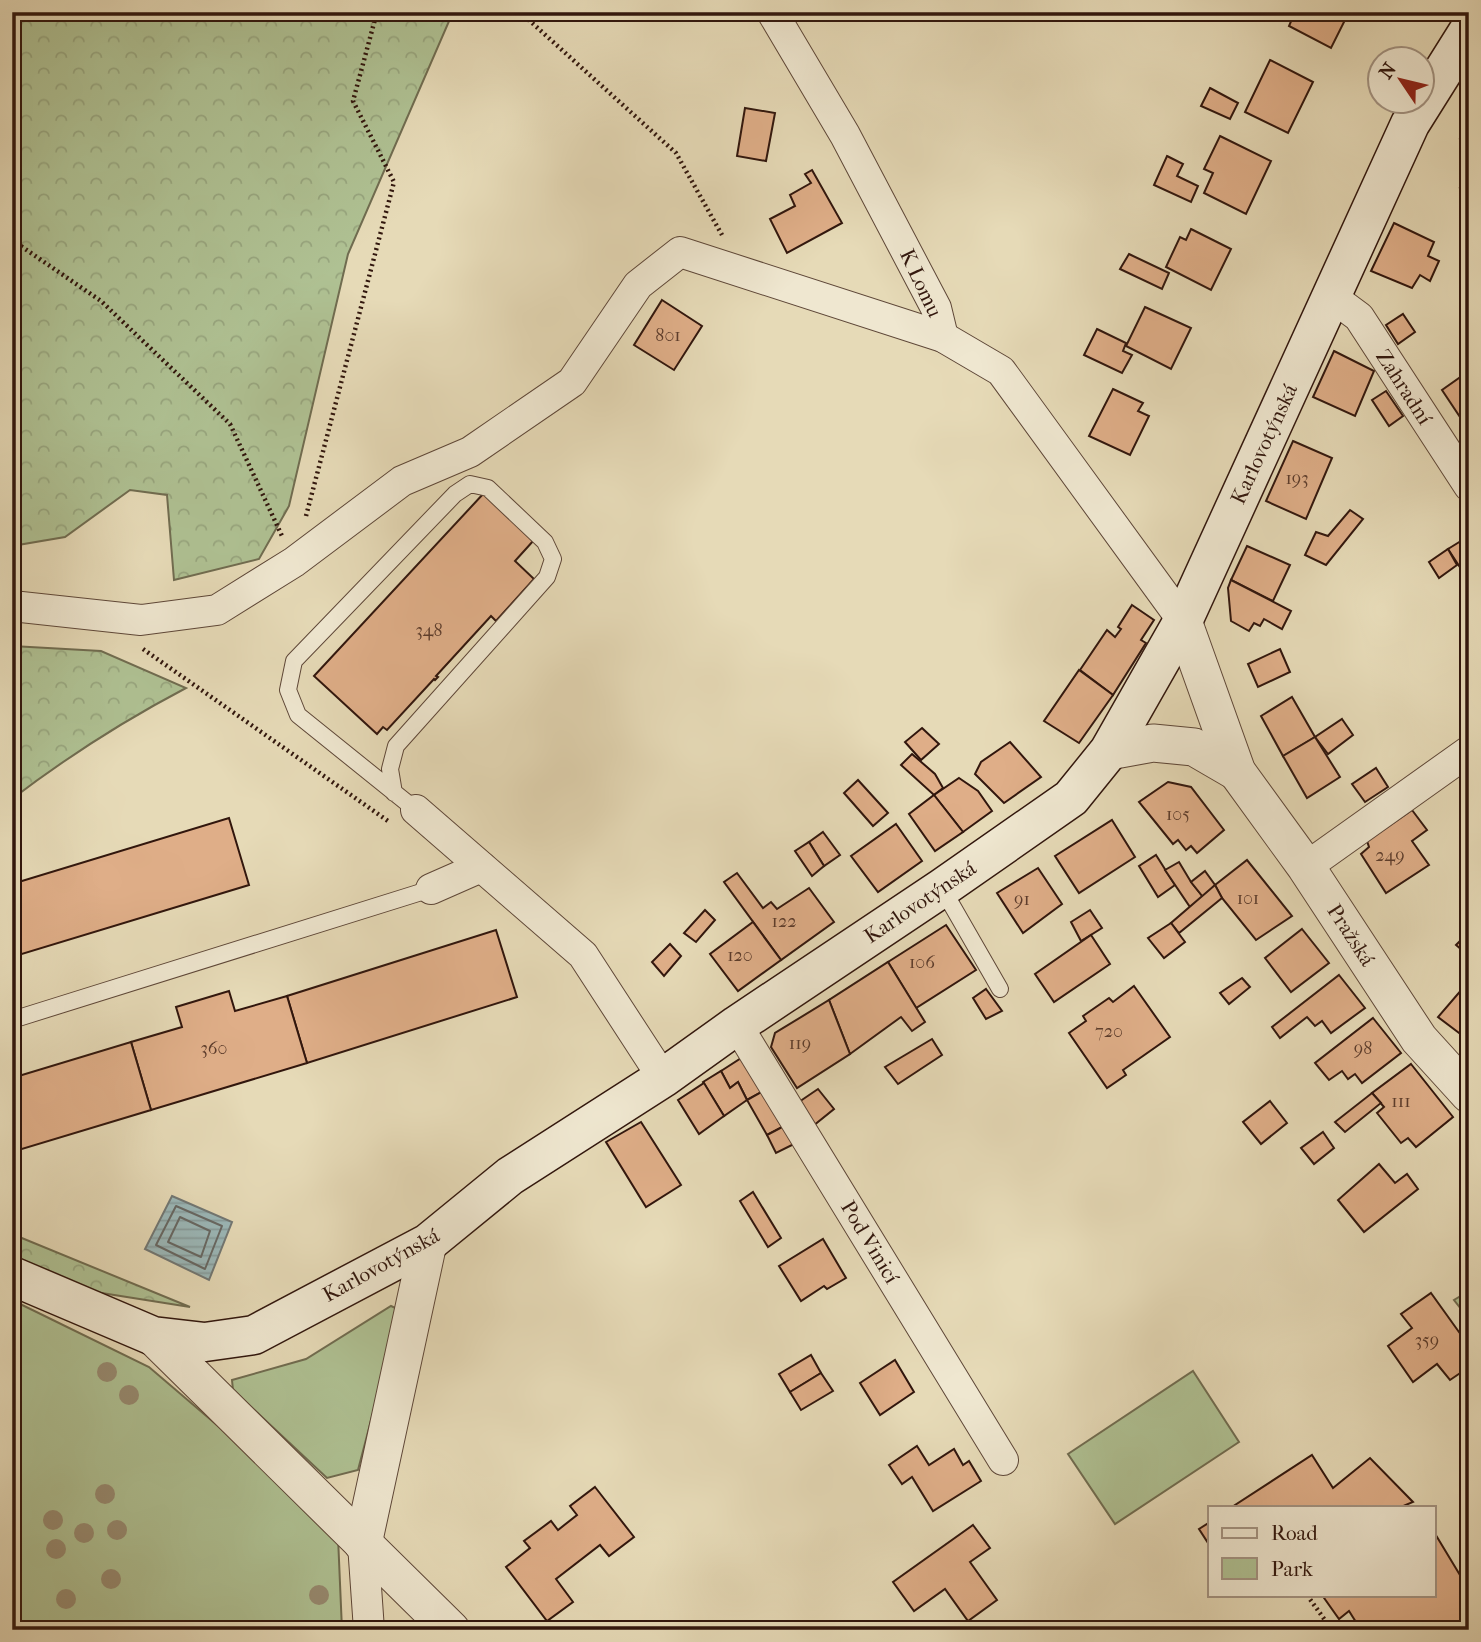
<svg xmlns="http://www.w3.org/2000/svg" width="1481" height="1642" font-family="'IM FELL French Canon',serif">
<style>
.forest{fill:url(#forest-crowns);stroke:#706c50;stroke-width:2}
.park{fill:#afc193;stroke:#706c50;stroke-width:2}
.water{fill:url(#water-rules);stroke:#717774;stroke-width:2}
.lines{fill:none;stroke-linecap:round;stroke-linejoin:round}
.shore{stroke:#666763;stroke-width:2}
.building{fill:#dfae88;stroke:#31160d;stroke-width:2}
.service-casing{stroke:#5e4738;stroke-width:18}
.minor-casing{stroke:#5e4738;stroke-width:32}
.tertiary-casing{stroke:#5e4738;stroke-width:39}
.secondary-casing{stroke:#31160d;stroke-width:41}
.path{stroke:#31160d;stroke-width:4.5;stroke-dasharray:2 3.5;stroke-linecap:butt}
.service{stroke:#efe7d0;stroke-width:16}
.minor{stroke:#efe7d0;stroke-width:30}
.tertiary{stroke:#efe7d0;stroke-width:37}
.secondary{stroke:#efe7d0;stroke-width:38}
.tree{fill:#978a70}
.labels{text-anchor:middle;stroke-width:6;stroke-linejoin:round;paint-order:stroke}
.number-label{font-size:18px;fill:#5c3c2c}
.street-label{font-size:21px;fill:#31160d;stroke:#efe7d0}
</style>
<defs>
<pattern id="forest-crowns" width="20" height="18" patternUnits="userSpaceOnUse" patternTransform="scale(1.75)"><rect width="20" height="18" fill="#afc193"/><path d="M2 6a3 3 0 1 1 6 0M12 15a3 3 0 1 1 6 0" fill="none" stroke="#97a57e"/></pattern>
<pattern id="water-rules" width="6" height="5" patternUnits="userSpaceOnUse" patternTransform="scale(1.75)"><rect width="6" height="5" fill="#9bb8b9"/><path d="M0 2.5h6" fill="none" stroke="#869d9e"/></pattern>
</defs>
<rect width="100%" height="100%" fill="#e6dab7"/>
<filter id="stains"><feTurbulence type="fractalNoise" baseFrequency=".00286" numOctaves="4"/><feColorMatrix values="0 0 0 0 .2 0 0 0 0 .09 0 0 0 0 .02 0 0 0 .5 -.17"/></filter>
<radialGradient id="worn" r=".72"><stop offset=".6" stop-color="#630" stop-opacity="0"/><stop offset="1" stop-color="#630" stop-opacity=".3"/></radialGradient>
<g class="forest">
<path d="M12 12H453L348 254 289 506 259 559 174 580 167 495 130 490 65 537 12 546Z"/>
<path d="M12 646 101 651 186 688C125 720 67 757 12 799Z"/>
<path d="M12 1234 190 1307 89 1291 12 1257Z"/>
</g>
<g class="park">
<path d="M1469 1291V1319L1454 1300Z"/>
<path d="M12 1300 149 1367 245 1449 338 1537 342 1630H12Z"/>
<path d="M391 1306 400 1310 358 1470 327 1478 233 1390 232 1380 306 1359Z"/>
<path d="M1193 1371 1239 1442 1115 1524 1068 1454Z"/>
</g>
<path class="water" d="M172 1196 232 1222 209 1280 145 1249Z"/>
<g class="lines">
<g class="shore">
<path d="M176 1206 222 1226 205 1269 156 1245Z"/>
<path d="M180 1217 210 1231 201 1257 168 1242Z"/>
</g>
</g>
<g class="building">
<path d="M1295 12H1349L1331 48 1289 26Z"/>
<path d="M1270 60 1313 82 1288 133 1245 112Z"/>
<path d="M1210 88 1238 103 1230 119 1201 106Z"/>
<path d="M745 108 775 113 766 161 737 156Z"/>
<path d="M1469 133V153L1460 139Z"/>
<path d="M1220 136 1271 161 1246 214 1204 193 1213 173 1204 169Z"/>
<path d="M1167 156 1183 164 1177 176 1198 186 1191 202 1154 185Z"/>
<path d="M812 170 842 223 787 253 770 219 795 206 790 195 811 183 805 174Z"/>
<path d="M1469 183V201L1460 188Z"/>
<path d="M1394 223 1434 242 1428 256 1439 261 1430 281 1420 275 1412 288 1371 271Z"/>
<path d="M1191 229 1231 249 1211 290 1166 267 1180 237 1186 240Z"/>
<path d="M1129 254 1169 273 1162 289 1120 269Z"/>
<path d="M662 300 702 326 674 370 634 345Z"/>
<path d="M1145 307 1191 328 1171 369 1126 346Z"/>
<path d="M1403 314 1415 332 1398 344 1386 325Z"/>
<path d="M1097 329 1126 343 1123 351 1132 355 1122 373 1084 355Z"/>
<path d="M1334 351 1374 371 1355 416 1313 397Z"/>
<path d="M1469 371V425L1466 426 1442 390Z"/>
<path d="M1113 389 1143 403 1138 411 1149 416 1130 455 1089 436Z"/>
<path d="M1386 391 1403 416 1389 426 1372 400Z"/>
<path d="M1293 441 1332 458 1306 519 1266 501Z"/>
<path d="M484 493 534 540 515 561 534 579 496 621 491 616 436 676 438 677 435 680 434 679 387 730 383 727 377 734 314 676Z"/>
<path d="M1350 510 1363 519 1326 565 1305 555 1316 532 1328 536Z"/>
<path d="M1469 536V581L1448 549Z"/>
<path d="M1247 546 1290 565 1273 601 1231 580Z"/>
<path d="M1448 549 1457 565 1439 578 1429 562Z"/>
<path d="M1231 580 1291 611 1282 629 1264 619 1260 626 1254 623 1249 631 1231 621 1228 588Z"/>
<path d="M1132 605 1154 620 1141 640 1146 643 1113 695 1080 670 1107 630 1115 637 1121 629 1118 627Z"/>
<path d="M1280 649 1290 672 1258 687 1248 664Z"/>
<path d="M1079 670 1113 695 1079 743 1044 721Z"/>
<path d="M1292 697 1315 737 1283 756 1261 716Z"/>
<path d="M1342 719 1353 735 1328 754 1315 737Z"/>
<path d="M922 728 939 744 921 760 905 742Z"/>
<path d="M1315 737 1340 777 1307 798 1283 756Z"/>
<path d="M1010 742 1041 777 1004 803 975 774 981 762Z"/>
<path d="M912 754 935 774 943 788 934 795 901 765Z"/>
<path d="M1376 768 1388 787 1365 802 1352 784Z"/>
<path d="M959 778 978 791 992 811 963 832 934 795Z"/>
<path d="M858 780 888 813 873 826 844 793Z"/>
<path d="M1168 782 1191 787 1224 830 1197 853 1191 846 1186 850 1178 840 1173 844 1139 802Z"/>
<path d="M934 795 963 832 935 851 909 814Z"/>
<path d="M1412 810 1427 830 1412 841 1429 865 1386 893 1361 854 1369 847 1367 841Z"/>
<path d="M229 818 249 885 12 957V884Z"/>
<path d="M1112 820 1135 857 1079 893 1055 856Z"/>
<path d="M896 824 922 861 878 892 851 856Z"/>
<path d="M823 832 840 855 824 866 809 842Z"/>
<path d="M809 842 824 866 812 876 795 851Z"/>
<path d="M1156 855 1175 885 1158 897 1139 866Z"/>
<path d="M1247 860 1292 916 1256 940 1222 898 1215 885Z"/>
<path d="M1179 862 1191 882 1203 897 1190 907 1165 870Z"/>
<path d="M1038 868 1062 904 1023 933 997 893Z"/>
<path d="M1205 871 1215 885 1203 897 1191 882Z"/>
<path d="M737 873 763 908 771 902 777 909 809 888 834 922 781 960 724 882Z"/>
<path d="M1215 885 1222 898 1179 933 1171 923Z"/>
<path d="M705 910 715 920 696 942 684 933Z"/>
<path d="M1090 910 1102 928 1081 941 1071 922Z"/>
<path d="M753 922 781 960 738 991 710 954Z"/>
<path d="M1171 923 1185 942 1164 958 1148 938Z"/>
<path d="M946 925 976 970 916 1008 888 962Z"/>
<path d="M1302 929 1329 963 1291 992 1265 958Z"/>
<path d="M496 930 517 997 307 1063 287 996Z"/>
<path d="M1469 932V956L1456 945Z"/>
<path d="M1091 935 1110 964 1054 1002 1035 974Z"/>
<path d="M670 944 681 956 664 976 652 962Z"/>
<path d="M888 962 925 1022 912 1031 901 1017 850 1054 829 1000Z"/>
<path d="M1339 975 1365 1008 1331 1033 1322 1021 1315 1026 1307 1017 1280 1038 1272 1027Z"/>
<path d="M1242 978 1250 987 1229 1004 1220 993Z"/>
<path d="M1469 981V1037L1467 1039 1438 1017Z"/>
<path d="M1134 986 1170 1037 1123 1070 1126 1075 1107 1088 1069 1033 1086 1021 1083 1016 1109 998 1113 1002Z"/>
<path d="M986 989 1002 1011 986 1019 973 998Z"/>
<path d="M229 991 235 1011 287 996 307 1063 151 1110 131 1042 182 1027 176 1007Z"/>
<path d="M829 1000 850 1054 797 1088 771 1047 775 1033Z"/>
<path d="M1373 1018 1401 1053 1362 1083 1355 1074 1348 1079 1342 1071 1329 1080 1315 1063Z"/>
<path d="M932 1039 942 1055 898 1084 885 1067Z"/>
<path d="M131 1042 151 1110 12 1152V1078Z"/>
<path d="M746 1055 767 1089 747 1100 738 1082 730 1088 721 1071Z"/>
<path d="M1411 1064 1453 1117 1416 1147 1408 1138 1401 1143 1377 1113 1384 1107 1372 1093Z"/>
<path d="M721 1071 730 1088 738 1082 747 1100 724 1116 703 1082Z"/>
<path d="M704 1083 724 1116 699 1134 678 1100Z"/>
<path d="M767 1089 786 1125 767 1135 747 1100Z"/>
<path d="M818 1089 834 1109 808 1130 793 1106Z"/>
<path d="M1372 1093 1381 1103 1345 1132 1335 1122Z"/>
<path d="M1270 1101 1287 1123 1261 1144 1243 1122Z"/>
<path d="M641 1122 681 1185 646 1207 606 1142Z"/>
<path d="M786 1125 796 1143 776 1153 767 1135Z"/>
<path d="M1323 1132 1334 1148 1314 1164 1301 1148Z"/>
<path d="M1379 1164 1395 1183 1407 1174 1418 1189 1364 1232 1338 1200Z"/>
<path d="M753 1192 781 1238 768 1247 740 1201Z"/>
<path d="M823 1239 846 1278 827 1289 824 1286 801 1301 779 1266Z"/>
<path d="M1431 1293 1469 1346V1367L1450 1380 1437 1364 1413 1382 1388 1346 1412 1328 1401 1314Z"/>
<path d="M811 1355 821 1373 790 1392 779 1374Z"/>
<path d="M895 1360 914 1392 880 1415 860 1383Z"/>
<path d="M821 1373 833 1391 801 1410 790 1392Z"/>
<path d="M917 1446 929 1465 954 1449 963 1465 969 1461 981 1481 933 1511 912 1477 902 1484 889 1465Z"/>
<path d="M1312 1455 1333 1488 1370 1458 1413 1502 1401 1507H1232Z"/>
<path d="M595 1487 634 1537 609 1556 600 1545 556 1579 573 1602 547 1621 506 1567 530 1548 524 1541 551 1521 558 1530 577 1515 570 1506Z"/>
<path d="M1210 1522V1546L1199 1529Z"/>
<path d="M973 1525 990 1548 970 1562 997 1600 968 1621 945 1589 914 1611 893 1582Z"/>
<path d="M1434 1532 1469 1590V1630H1361L1349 1611 1339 1619 1322 1595H1434Z"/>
</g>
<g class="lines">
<g class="service-casing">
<g id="service">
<path d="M394 793 390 769 396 746 547 577 553 559 545 542 488 488 470 484 455 494 294 661 288 690 298 715 416 810"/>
<path d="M942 888 1000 989"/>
<path d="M12 1020 431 889"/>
</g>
</g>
<g class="minor-casing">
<g id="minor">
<path d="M772 12 845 135 936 308 943 337"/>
<path d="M1332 297 1359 317 1469 486"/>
<path d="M12 606 141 620 217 610 294 562 402 481 470 452 572 382 638 285 680 252 943 337 1001 371 1183 621"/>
<path d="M416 810 583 955 663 1078"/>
<path d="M1306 867 1469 751"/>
<path d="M431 889 481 867"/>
<path d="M737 1025 1003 1460"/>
<path d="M363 1544 369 1630"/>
</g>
</g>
<g class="tertiary-casing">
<g id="tertiary">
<path d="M1183 621 1237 772 1306 867 1419 1039 1469 1094"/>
<path d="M1109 751 1153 743 1194 747 1237 772"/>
<path d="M153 1336 451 1630"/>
<path d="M363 1544 428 1243"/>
</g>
</g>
<g class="secondary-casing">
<path id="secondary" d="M12 1276 153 1336 205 1342 254 1335 428 1243 510 1176 663 1078 737 1025 942 888 1071 798 1109 751 1183 621 1410 124 1469 30"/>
</g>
<g class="path">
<path d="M520 12 676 153 722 235"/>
<path d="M12 240 101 301 230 424 282 536"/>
<path d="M306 516 394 182 353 101 377 12"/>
<path d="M143 649 388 821"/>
<path d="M1307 1595 1332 1630"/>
</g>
<use href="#service" class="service"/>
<use href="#minor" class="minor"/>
<use href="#tertiary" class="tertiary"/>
<use href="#secondary" class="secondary"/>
</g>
<g class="tree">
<circle cx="107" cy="1372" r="10"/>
<circle cx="129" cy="1395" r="10"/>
<circle cx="105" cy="1494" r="10"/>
<circle cx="53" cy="1520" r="10"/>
<circle cx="117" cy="1530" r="10"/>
<circle cx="84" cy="1533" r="10"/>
<circle cx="56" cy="1549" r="10"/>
<circle cx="111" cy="1579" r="10"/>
<circle cx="319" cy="1595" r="10"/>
<circle cx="66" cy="1599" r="10"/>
</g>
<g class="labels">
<g class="number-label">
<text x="668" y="341">801</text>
<text x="1297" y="484">193</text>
<text x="429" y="636">348</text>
<text x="1178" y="820">105</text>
<text x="1390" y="861">249</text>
<text x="1248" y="904">101</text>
<text x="1022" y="905">91</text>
<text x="784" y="927">122</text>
<text x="740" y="961">120</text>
<text x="922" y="968">106</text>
<text x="1109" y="1037">720</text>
<text x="800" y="1049">119</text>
<text x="214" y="1054">360</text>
<text x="1363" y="1054">98</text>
<text x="1401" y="1107">111</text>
<text x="1427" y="1346">359</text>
</g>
<g class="street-label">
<text transform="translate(921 283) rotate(65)" y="7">K Lomu</text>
<text transform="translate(1404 387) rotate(57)" y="7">Zahradní</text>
<text transform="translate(1264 444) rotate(-65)" y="7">Karlovotýnská</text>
<text transform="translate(920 902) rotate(-34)" y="7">Karlovotýnská</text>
<text transform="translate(1351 935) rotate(57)" y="7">Pražská</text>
<text transform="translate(870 1242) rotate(59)" y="7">Pod Vinicí</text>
<text transform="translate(381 1265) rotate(-29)" y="7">Karlovotýnská</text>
</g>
</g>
<rect width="1481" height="1642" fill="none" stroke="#e6dab7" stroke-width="42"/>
<rect x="14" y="14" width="1453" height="1614" fill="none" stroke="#31160d" stroke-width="3.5"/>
<rect x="21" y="21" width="1439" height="1600" fill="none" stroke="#31160d" stroke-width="2"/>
<rect x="1208" y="1506" width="228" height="91" fill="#efe7d0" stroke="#a39382" stroke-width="2"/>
<rect x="1222" y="1528" width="35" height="10" fill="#efe7d0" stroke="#a39382" stroke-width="2"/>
<text x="1271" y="1540" font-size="21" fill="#31160d">Road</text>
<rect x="1222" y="1558" width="35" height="21" fill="#afc193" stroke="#a39382" stroke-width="2"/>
<text x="1271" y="1576" font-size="21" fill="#31160d">Park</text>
<g transform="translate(1401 80) rotate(305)"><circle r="33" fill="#efe7d0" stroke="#a39382" stroke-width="2"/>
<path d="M0-5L12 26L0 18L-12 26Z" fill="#8f2418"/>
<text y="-10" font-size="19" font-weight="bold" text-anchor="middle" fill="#31160d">N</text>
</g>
<rect width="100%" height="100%" filter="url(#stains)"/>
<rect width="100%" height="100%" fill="url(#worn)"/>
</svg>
